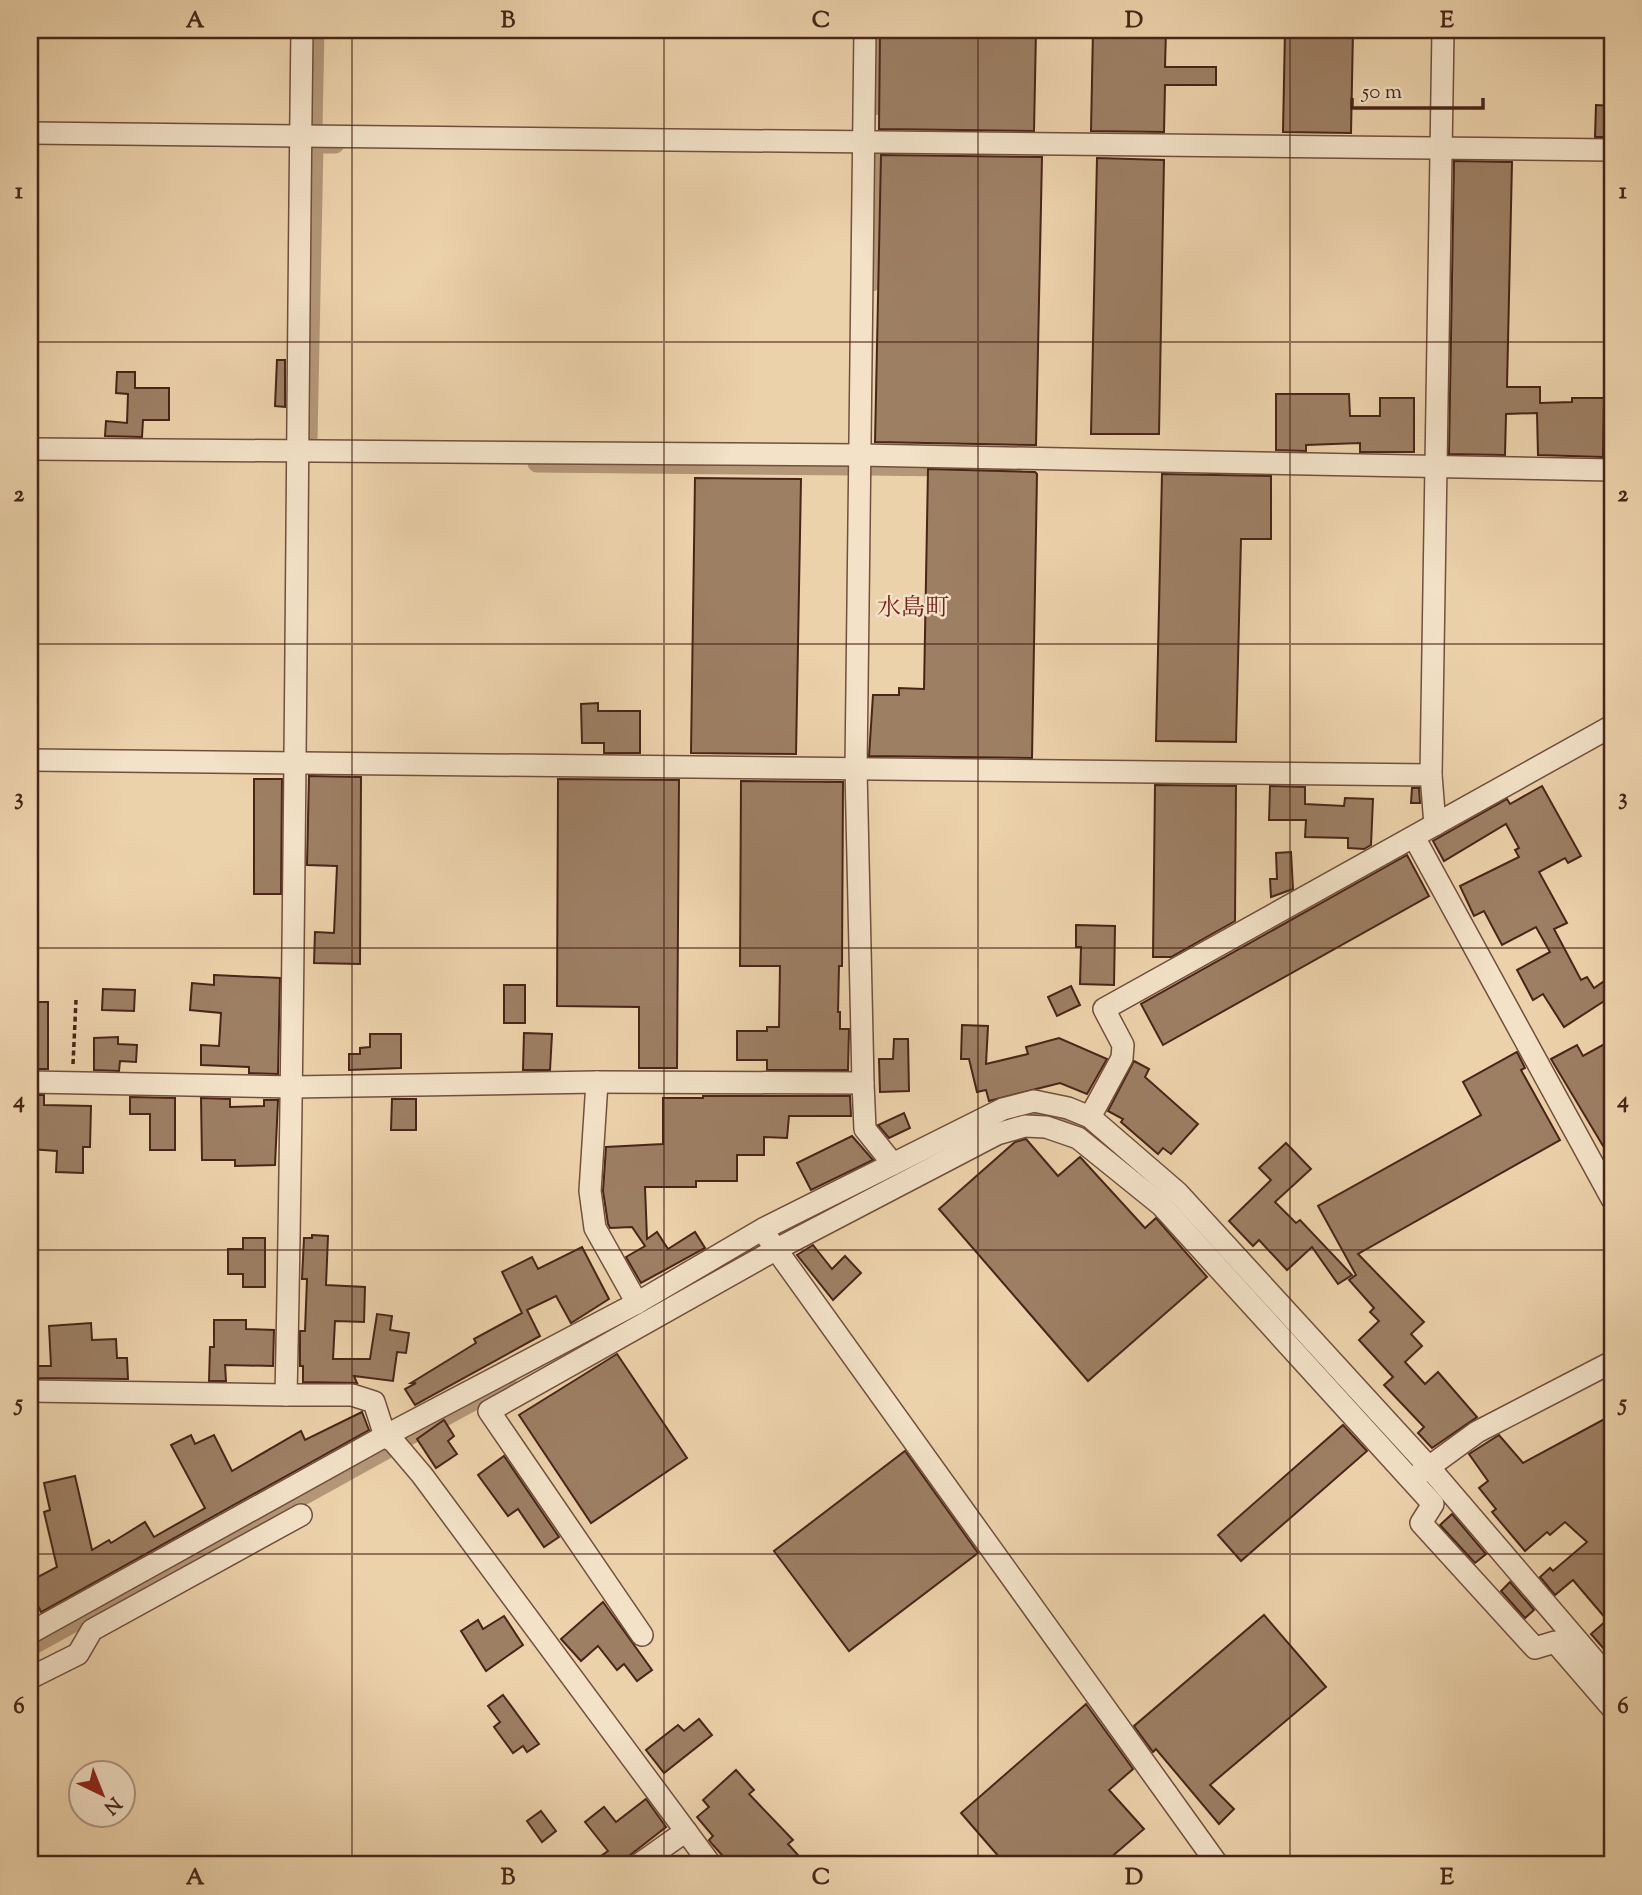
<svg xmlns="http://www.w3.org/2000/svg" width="1642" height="1895" font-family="'Sorts Mill Goudy','Noto Serif JP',serif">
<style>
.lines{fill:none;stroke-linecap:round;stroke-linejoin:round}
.canal{stroke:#b49779;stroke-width:19}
.building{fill:#9d7f64;stroke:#482518;stroke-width:2}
.minor-casing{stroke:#71503d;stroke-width:24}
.path{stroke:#482518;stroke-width:3.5;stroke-dasharray:5 3.5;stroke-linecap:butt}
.minor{stroke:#f3e2c8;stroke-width:21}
.grid{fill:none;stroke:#482518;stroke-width:2;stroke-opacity:0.55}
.labels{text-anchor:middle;stroke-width:5;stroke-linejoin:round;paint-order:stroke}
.quarter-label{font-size:24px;fill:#7a1f14;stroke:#f3e2c8}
.neatline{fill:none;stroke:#482518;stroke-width:2.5}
.grid-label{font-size:23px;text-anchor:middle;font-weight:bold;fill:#482518}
</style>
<rect width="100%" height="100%" fill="#ecd2ab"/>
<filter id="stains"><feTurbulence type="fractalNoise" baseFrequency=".00286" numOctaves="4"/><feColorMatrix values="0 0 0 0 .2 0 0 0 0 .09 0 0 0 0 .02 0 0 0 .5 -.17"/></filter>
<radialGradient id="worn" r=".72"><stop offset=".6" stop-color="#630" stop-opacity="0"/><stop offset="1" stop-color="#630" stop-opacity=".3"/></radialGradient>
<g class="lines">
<g class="canal">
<path d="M874 106 876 30"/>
<path d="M313 127 315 30"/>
<path d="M872 282 875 151"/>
<path d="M308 439 314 144H335"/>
<path d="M537 463 851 466"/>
<path d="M868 466 1013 468"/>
<path d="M1002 1118C1059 1102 1089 1132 1131 1164"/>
<path d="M659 1301 892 1176"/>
<path d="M409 1436 507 1383"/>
<path d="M30 1647 393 1446"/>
</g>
</g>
<g class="building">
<path d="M880 30H1036L1034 131 879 129Z"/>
<path d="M1093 30H1166L1165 67H1216V85H1165L1164 132 1091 131Z"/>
<path d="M1285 30H1353L1351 133 1283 132Z"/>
<path d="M1596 105 1612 106V137H1595Z"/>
<path d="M881 155 1042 157 1036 445 875 442Z"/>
<path d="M1097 158 1164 160 1159 434H1091Z"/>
<path d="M1454 161 1512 162 1507 387H1540V403L1572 402V398H1604L1603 457 1538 455 1537 413 1506 414 1505 455 1449 454Z"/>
<path d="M277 360H285V407L275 406Z"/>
<path d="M117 372H135V388H169V420H143L142 437 105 436 106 421 127 423 128 394 116 393Z"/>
<path d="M1276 394H1349L1350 416H1380V398H1414V452H1360V443L1306 445V451L1276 450Z"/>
<path d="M928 469 1035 472 1037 474 1032 758 869 756 873 695H899V688L924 689Z"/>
<path d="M1162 474 1271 476V539H1241L1236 742 1156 741Z"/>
<path d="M695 478 801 479 796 754 691 753Z"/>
<path d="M598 703V711H640V753H604V743H582L581 704Z"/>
<path d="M309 776 361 777 360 964 314 963 315 932 334 933 337 866 307 865Z"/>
<path d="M254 779H282L281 894H254Z"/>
<path d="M558 779 679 780 677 1068H639V1007L557 1006Z"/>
<path d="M741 781 843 782 842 966H839L838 1012H840V1029H849L848 1070H767V1060H737V1031H767V1027H779L780 966H740Z"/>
<path d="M1155 785 1236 786 1235 921 1171 957H1153Z"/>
<path d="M1270 786 1305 787V804L1344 806 1345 798 1373 799 1371 845 1364 849 1348 848V838L1305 837 1306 820H1269Z"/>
<path d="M1542 786 1581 856 1568 863 1565 858 1539 872 1567 923 1554 929 1581 980 1587 977 1594 988 1603 982 1612 996 1564 1027 1543 994 1533 1000 1517 970 1550 952 1536 927 1502 945 1484 911 1474 916 1460 886 1519 857 1515 850 1519 848 1506 824 1444 861 1433 841 1507 799 1510 804Z"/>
<path d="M1412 788H1419L1420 803H1411Z"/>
<path d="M1291 852 1293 889 1271 897 1270 879H1277L1276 853Z"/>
<path d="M1407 855 1429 896 1163 1045 1141 1004Z"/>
<path d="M1076 925 1115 926 1114 985 1080 984 1081 947H1076Z"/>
<path d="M214 975 280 978 278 1074 249 1073V1067L201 1065V1045L219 1046 221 1013 190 1010 192 983 214 985Z"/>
<rect x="504" y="985" width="21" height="38"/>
<path d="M1071 986 1080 1005 1057 1016 1048 997Z"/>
<path d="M103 989 135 990 134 1011 102 1010Z"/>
<rect x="30" y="1002" width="18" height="67"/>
<path d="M962 1025 988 1026 986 1064 1028 1054 1026 1047 1059 1038 1107 1059 1087 1094 1060 1083 989 1101 986 1090 977 1092 969 1059H961Z"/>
<path d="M524 1033 552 1034 550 1070H523Z"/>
<path d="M370 1034H401V1068L349 1070V1054H360V1048L370 1047Z"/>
<path d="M118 1037V1044L137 1045 136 1062 120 1061 119 1071 94 1070V1038Z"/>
<path d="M894 1039H908L909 1091 880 1092 879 1059H893Z"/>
<path d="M1612 1040V1161L1551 1059 1577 1045 1583 1056Z"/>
<path d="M1517 1052 1525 1068 1521 1070 1560 1140 1358 1254 1424 1322 1411 1334 1422 1346 1405 1362 1425 1384 1438 1372 1477 1417 1432 1448 1418 1433 1424 1427 1384 1385 1393 1377 1359 1340 1379 1321 1370 1312 1374 1308 1349 1280 1356 1275 1318 1206 1481 1115 1463 1082Z"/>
<path d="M1134 1061 1149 1069 1145 1077 1198 1124 1171 1154 1163 1148 1158 1154 1121 1122 1123 1119 1108 1111Z"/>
<path d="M30 1095H44V1105L91 1106 90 1147H83V1173L56 1172 57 1151 30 1149Z"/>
<path d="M703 1096H850L851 1116H789L787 1138 764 1137V1155H737V1181H696V1187H645L647 1239 657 1232 668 1249 695 1232 705 1248 641 1283 626 1257 645 1246 632 1227 610 1228 608 1224 603 1191 606 1147 663 1144V1098H703Z"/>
<path d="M130 1097 175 1098V1150H150V1114H130Z"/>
<path d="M201 1098 230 1099V1107L264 1106V1100H278L275 1165 235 1166V1160H202Z"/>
<path d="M392 1099H416V1130H391Z"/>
<path d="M904 1113 910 1128 889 1138 878 1125Z"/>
<path d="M852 1136 873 1160 811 1190 797 1163Z"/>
<path d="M1026 1139 1058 1176 1080 1157 1145 1228 1156 1218 1207 1277 1088 1381 939 1209 1015 1142Z"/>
<path d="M1286 1143 1311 1169 1275 1202 1296 1223 1300 1220 1352 1275 1338 1284 1312 1247 1287 1270 1259 1240 1253 1246 1229 1221 1271 1180 1259 1168Z"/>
<path d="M312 1235 328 1236 326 1285 365 1287 364 1322 335 1321 333 1359H370L377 1314 392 1316 390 1330 409 1333 406 1353 397 1352 393 1381 354 1376 357 1383 303 1382V1366H300V1331H305L307 1279H302L304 1238H312Z"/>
<path d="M243 1238H265V1287H243V1274H228V1249H243Z"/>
<path d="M813 1245 832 1269 845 1256 861 1273 833 1300 797 1255Z"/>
<path d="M582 1247 609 1299 571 1323 556 1296 527 1310 540 1336 415 1405 405 1389 416 1383H411L476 1343 474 1339 522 1313 502 1272 532 1257 538 1269Z"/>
<path d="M214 1320H246V1329L274 1330 273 1366 225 1365 226 1381H209L210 1347H214Z"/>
<path d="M91 1323 92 1340 116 1339 117 1358H127L128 1379 30 1378V1366H51L49 1326Z"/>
<path d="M617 1354 687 1458 591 1523 519 1415Z"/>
<path d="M362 1412 369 1430 41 1612 30 1590V1581L57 1567 44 1512 50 1510 44 1483 75 1476 92 1550 109 1540 111 1543 145 1522 154 1537 205 1508 171 1445 191 1435 195 1444 214 1435 232 1471 301 1431 305 1440Z"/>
<path d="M1612 1415V1658L1591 1634 1607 1620 1573 1580 1555 1595 1540 1577 1550 1568 1553 1571 1587 1542 1565 1522 1550 1535 1547 1532 1525 1551 1492 1512 1496 1509 1479 1488 1488 1481 1469 1454 1499 1435 1523 1463Z"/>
<path d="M444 1420 454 1436 448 1441 457 1454 436 1468 417 1439Z"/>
<path d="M1343 1425 1367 1451 1241 1561 1218 1535Z"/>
<path d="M905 1451 978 1553 849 1651 774 1551Z"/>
<path d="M504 1456 559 1537 544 1547 518 1509 508 1516 478 1475Z"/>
<path d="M1452 1514 1486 1554 1475 1563 1440 1525Z"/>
<path d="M1510 1582 1534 1610 1525 1618 1501 1591Z"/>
<path d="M603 1602 652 1670 637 1681 624 1664 617 1670 598 1646 581 1661 561 1639Z"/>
<path d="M1264 1615 1326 1687 1210 1785 1234 1809 1219 1824 1156 1749 1153 1752 1134 1726Z"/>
<path d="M504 1616 523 1645 486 1671 461 1631 478 1620 483 1629Z"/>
<path d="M503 1695 539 1744 527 1752 523 1746 513 1753 494 1727 500 1722 488 1706Z"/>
<path d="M1086 1704 1133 1769 1109 1790 1144 1829 1102 1865H1006L961 1813Z"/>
<path d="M699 1719 712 1735 664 1773 646 1750 678 1725 684 1731Z"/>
<path d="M736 1770 754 1790 749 1794 793 1840 788 1844 807 1865H731L713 1845 709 1840 713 1836 697 1817 709 1807 703 1800Z"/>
<path d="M646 1799 666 1827 629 1856 625 1865H588L608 1851 585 1822 604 1807 616 1822Z"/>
<path d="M541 1811 556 1831 542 1842 527 1821Z"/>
</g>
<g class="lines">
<g class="minor-casing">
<g id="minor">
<path d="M302 30C296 485 296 940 286 1395H352L374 1402 385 1436 394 1442 422 1475 711 1865"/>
<path d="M865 30 856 769 863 1083 865 1129 893 1164"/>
<path d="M30 133 1612 150"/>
<path d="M30 449 861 455 1612 470"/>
<path d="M30 760 1431 775"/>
<path d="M1435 825 1431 775 1443 30"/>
<path d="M1414 837 1612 1199"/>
<path d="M30 1082 293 1087 597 1082 863 1083"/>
<path d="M597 1082 590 1191 595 1228 637 1303"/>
<path d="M1090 1117 1122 1058 1123 1045 1104 1009 1612 726"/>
<path d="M768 1238 1218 1865"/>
<path d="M30 1391 286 1395"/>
<path d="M1418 1475 1477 1432 1612 1362"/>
<path d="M30 1633 385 1436 637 1303 763 1229 1003 1109 1034 1101 1068 1108 1090 1117 1178 1193 1428 1466 1612 1681"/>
<path d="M642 1635 489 1411 775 1250 997 1134 1025 1126 1046 1127 1078 1138 1161 1205 1433 1504 1421 1523 1535 1648 1555 1642 1612 1708"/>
<path d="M30 1678 78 1654 92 1630 301 1515"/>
<path d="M638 1865 686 1831"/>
</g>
</g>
<path class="path" d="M73 1064 76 1000"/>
<use href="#minor" class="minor"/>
</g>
<path class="grid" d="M352 30V1865M664 30V1865M978 30V1865M1290 30V1865M30 342H1612M30 644H1612M30 948H1612M30 1250H1612M30 1554H1612"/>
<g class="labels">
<g class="quarter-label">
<text x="913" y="615">水島町</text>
</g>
</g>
<rect width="1642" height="1895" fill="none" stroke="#ecd2ab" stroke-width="77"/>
<g transform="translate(102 1794) rotate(137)"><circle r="33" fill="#f3e2c8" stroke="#af9682" stroke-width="2"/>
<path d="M0-5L12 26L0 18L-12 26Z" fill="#8f2418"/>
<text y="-10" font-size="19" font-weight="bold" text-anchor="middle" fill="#482518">N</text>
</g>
<path d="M1352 98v10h131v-10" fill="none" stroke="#482518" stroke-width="3.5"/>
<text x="1362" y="98" font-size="21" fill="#482518" stroke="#f3e2c8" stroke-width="5" paint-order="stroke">50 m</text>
<rect x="38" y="38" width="1566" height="1818" class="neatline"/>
<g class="grid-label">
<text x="195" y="27">A</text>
<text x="508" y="27">B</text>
<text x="821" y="27">C</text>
<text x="1134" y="27">D</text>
<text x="1447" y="27">E</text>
<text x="19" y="198">1</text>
<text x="1623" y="198">1</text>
<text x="19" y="501">2</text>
<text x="1623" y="501">2</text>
<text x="19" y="804">3</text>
<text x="1623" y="804">3</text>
<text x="19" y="1107">4</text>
<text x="1623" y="1107">4</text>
<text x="19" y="1410">5</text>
<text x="1623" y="1410">5</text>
<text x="19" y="1713">6</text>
<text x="1623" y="1713">6</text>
<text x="195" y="1884">A</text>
<text x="508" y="1884">B</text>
<text x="821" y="1884">C</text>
<text x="1134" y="1884">D</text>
<text x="1447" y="1884">E</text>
</g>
<rect width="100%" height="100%" filter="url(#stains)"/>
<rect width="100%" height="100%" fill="url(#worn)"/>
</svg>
